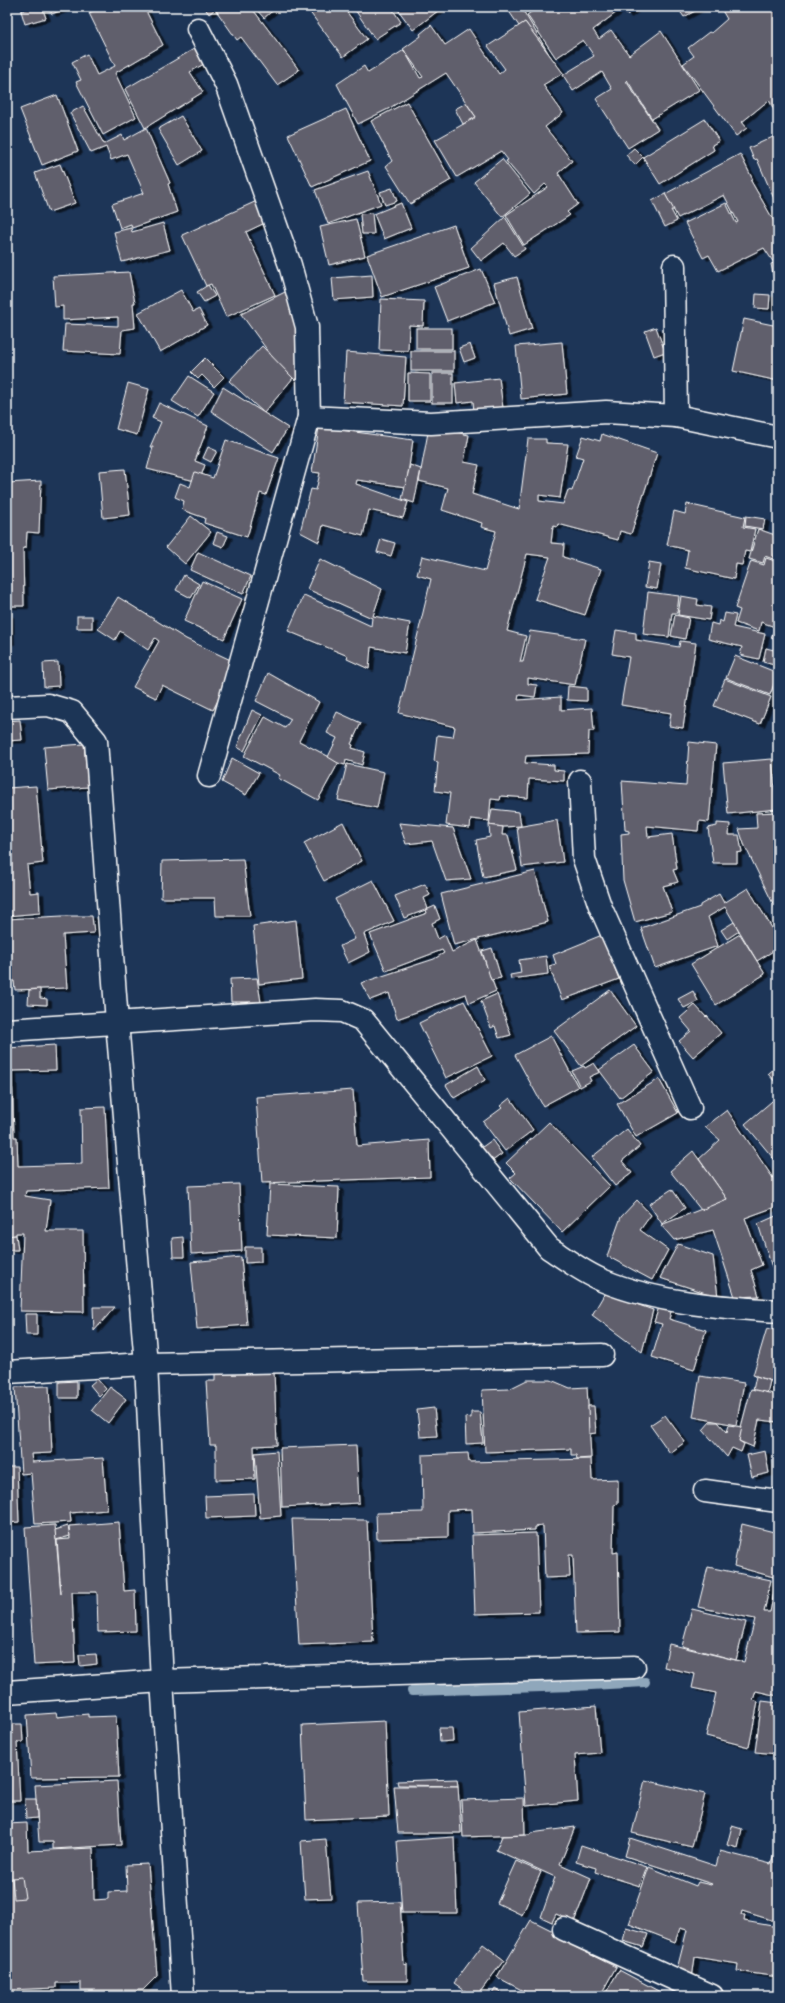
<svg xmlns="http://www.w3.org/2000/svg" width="785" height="2003" font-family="Delius,sans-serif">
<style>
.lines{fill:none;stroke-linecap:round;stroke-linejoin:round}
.stream{stroke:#8fa7bb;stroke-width:10}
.building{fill:#615e6c;stroke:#fff;filter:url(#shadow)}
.minor-casing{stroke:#fff;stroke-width:25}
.minor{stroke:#1d3557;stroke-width:22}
</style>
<defs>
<filter id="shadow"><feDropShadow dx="4.5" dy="2.5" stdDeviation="0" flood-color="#0009"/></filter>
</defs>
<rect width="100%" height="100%" fill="#1d3557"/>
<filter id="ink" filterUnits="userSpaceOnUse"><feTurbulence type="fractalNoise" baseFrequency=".025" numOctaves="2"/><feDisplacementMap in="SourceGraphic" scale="8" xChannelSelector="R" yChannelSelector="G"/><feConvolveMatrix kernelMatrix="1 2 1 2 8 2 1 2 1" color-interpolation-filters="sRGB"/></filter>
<g filter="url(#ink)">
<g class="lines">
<path class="stream" d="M412 1691 573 1686 645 1682"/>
</g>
<g class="building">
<path d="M33 7H42L46 18 25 24 21 11Z"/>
<path d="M48 7H69L52 14Z"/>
<path d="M101 7H144L163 45 115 73 136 117 103 135 76 82 81 80 72 62 87 54 97 75 115 66 89 13Z"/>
<path d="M204 7H251L299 70 277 85 241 37 237 40 215 9 209 14Z"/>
<path d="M254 7H277L264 18Z"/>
<path d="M306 7H343L367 39 343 57Z"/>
<path d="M353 7H391L401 22 375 39Z"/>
<path d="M396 7H443L413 30Z"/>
<path d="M506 7H521L550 56 525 22 519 26Z"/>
<path d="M538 7H619L621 9 593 30 599 39 611 30 629 55 661 31 699 90 652 119 627 80 626 81 658 129 628 148 596 99 612 89 602 72 573 91 563 75 594 56 583 40 556 58 527 15Z"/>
<path d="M621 7H635L636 8 627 15Z"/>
<path d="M677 7H702L684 17Z"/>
<path d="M720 7H778V99L775 101 778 110 775 112 769 100 742 122 747 128 736 136 683 64 694 56 688 48 709 32 711 33 727 19Z"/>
<path d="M525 22 563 73 543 85 563 113 545 127 572 161 558 173 578 204 567 212 570 215 524 245 506 215 548 187 545 184 534 194 506 161 508 160 501 151 457 177 435 140 476 117 446 73 388 109 358 124 337 84 364 66 368 73 404 50 420 78 423 77 403 49 421 36 420 34 431 25 445 45 469 29 499 74 505 69 488 46Z"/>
<path d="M199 46 209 61 190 72 203 92 145 128 125 89Z"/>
<path d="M57 95 78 151 42 165 20 109Z"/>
<path d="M407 102 451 180 410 204 386 166 392 161 371 121Z"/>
<path d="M466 103 476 117 463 124 455 109Z"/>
<path d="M83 106 104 144 122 135 124 140 146 128 170 183 168 184 177 212 132 228 131 224 120 228 112 204 144 193 127 154 111 160 106 147 91 153 70 113Z"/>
<path d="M346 109 370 161 312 187 288 135Z"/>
<path d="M181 116 202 151 179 165 158 129Z"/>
<path d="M705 119 719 141 712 145 714 150 660 184 643 157Z"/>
<path d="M775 136 778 141V208L757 159 754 160 749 148Z"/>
<path d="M634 148 643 157 635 165 626 155Z"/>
<path d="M740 154 753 180 751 181 778 228V301L771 264 774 263 764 248 718 271 709 255 703 258 685 223 726 203 736 223 738 222 724 195 678 218 665 194Z"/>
<path d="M502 159 530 194 502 217 474 182Z"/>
<path d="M60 164 75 203 49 212 35 173Z"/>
<path d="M368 171 381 204 328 224 315 190Z"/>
<path d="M392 188 397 201 385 205 380 192Z"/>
<path d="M665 194 674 210H671L677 221 665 227 652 201Z"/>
<path d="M259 200 269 221 246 232 275 295 226 317 211 284 206 286 182 235Z"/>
<path d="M401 203 411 228 384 239 374 214Z"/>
<path d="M372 213 374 234H362L360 214Z"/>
<path d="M505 217 525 249 514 256 504 243 481 261 471 248Z"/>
<path d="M356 219 365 256 329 265 320 227Z"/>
<path d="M163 223 170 250 122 262 114 232 131 228 132 232Z"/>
<path d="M454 225 469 268 382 297 367 255Z"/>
<path d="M481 269 495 302 447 321 434 287Z"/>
<path d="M129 272 135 303H133L135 328 122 330 120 354 63 351 65 324 118 326V317L63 320V306L55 307 53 276Z"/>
<path d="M372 275 373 297 334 300 332 278Z"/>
<path d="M517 277 532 329 509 336 494 283Z"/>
<path d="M208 285 215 296 204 302 197 292Z"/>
<path d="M295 287 306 362 295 380 273 358 241 314Z"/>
<path d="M181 290 193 312 199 309 207 325 160 352 138 313Z"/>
<path d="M756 294 770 295 769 309 755 308Z"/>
<path d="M381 299 424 301 423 326 409 325 408 351 379 350Z"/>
<path d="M744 319 778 326V381L733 371Z"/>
<path d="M656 327 665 352 654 356 645 331Z"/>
<rect x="416" y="328" width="36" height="21"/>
<path d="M562 342 567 394 521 399 516 346Z"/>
<path d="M470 344 475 358 464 362 459 348Z"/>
<path d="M262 346 293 378 264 413 229 381Z"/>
<rect x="411" y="351" width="43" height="20"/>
<path d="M346 352 406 357 403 406 343 402Z"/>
<path d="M205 358 224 377 214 387 202 375 198 379 191 372Z"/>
<path d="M408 373 430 374V401H408Z"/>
<rect x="432" y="373" width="21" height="30"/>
<path d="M189 376 214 392 198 417 172 401Z"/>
<path d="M499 378 503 408 474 412 473 401 457 403 455 383Z"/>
<path d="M128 383 149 389 137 435 116 429Z"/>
<path d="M223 387 288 428 273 452 211 411Z"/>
<path d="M159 403 208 426 195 461 205 465 199 482 147 469 153 447H150L161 422 152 418Z"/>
<path d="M319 427 413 440 406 487 357 480 356 484 408 502 403 518 369 510 363 536 323 525 319 542 300 532 311 489 316 490 320 473 312 472Z"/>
<path d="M429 427 469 435 464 462 479 465 472 494 519 509 528 439H546V443L568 444 560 498 539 495V501L563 504 568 490 572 491 583 458 576 456 583 436 600 441 602 434 657 453 631 534 620 531 618 540 558 524 557 527 553 526 551 543 564 544 563 557 601 569 585 615 535 599 550 557 527 554 507 631 526 636 520 662H523L530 631 585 639 575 685 528 678V684L537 685 535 697 519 695 518 700 561 697V710L592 708 594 731H589L588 754 526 756 525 763 554 765V770L564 771V781L529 779 528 798 501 796 500 800 491 799 489 821 471 819 470 828 446 825 450 793 435 791 438 762 434 761 437 735 453 737 455 727 399 713 431 579 417 575 422 556 485 571 496 531 481 527 482 523 442 510 448 488 419 481Z"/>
<path d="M226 440 279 458 266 495 260 493 247 537 204 523 205 518 182 510 184 501 175 497 180 483 190 487 195 472 213 478Z"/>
<path d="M208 447 217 451 211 462 203 458Z"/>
<path d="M410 465 421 469 414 503 402 499Z"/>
<path d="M125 469 130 515 103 518 99 471Z"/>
<path d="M41 481 39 533 27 532 26 548H23L24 606H7V483Z"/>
<path d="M687 504 745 517 743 527 755 529 750 552 745 551 742 565 736 564 734 579 685 568 688 550 667 545 674 511 685 514Z"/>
<path d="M191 516 211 532 185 564 166 547Z"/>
<path d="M746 516 765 519 763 529 745 526Z"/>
<path d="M758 529 778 536V545L773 559 765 556 763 563 749 559Z"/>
<path d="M217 532 228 536 223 547 213 543Z"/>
<path d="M381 539 395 543 391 556 377 552Z"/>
<path d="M198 552 251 576 243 594 190 570Z"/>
<path d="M766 558 778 562V641L771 638 775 627 761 622 759 631 736 623 740 610 735 608 751 561 764 565Z"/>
<path d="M320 559 382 589 373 616 410 623 405 653 371 647 369 669 347 659 348 656 288 631 304 595 371 626 372 618 307 589Z"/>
<path d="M649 562 661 564 657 589 645 587Z"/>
<path d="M184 575 199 584 191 598 176 590Z"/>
<path d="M202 581 242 599 224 639 184 621Z"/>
<path d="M648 592 679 596 677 613H672L669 637 643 634Z"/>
<path d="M681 596 698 599 697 605 711 607 709 620 678 615Z"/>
<path d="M118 597 186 639 237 663 213 710 162 685 156 698 133 687 159 641 155 638 148 650 120 631 115 640 98 629Z"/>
<path d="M725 613 736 615 733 627 765 634 759 659 740 655 742 647 708 639 711 623 718 625 719 620 723 622Z"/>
<path d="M7 615H9L10 642H7Z"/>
<path d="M675 615 689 618 685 639 671 636Z"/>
<rect x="77" y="616" width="15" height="12"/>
<path d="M616 630 636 633V640L679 647 680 641 696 643 683 728 669 726 671 713 621 705 629 657 612 654Z"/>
<path d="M766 648 778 651V666L763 662Z"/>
<path d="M735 656 778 673 770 695 726 678Z"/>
<path d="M58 662 59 686 44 687 43 663Z"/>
<path d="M268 673 319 702 299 741 339 762 318 800 278 778 280 775 244 756 265 717 285 728 291 719 256 701Z"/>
<path d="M725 679 771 697 760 724 714 706Z"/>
<path d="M568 686 587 688V701L567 700Z"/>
<path d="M252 710 262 715 244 751 237 747Z"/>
<path d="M337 712 361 723 351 744 353 745 352 748 365 752 362 765 346 760 345 765 338 763 328 757 337 738 327 733Z"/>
<path d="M20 720 22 740 7 741V721Z"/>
<path d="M689 742 716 745 709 822 699 821 698 831 647 826 648 837 672 834 677 869 673 870 678 882 663 886 672 912 635 922 623 880 621 834 629 833V831L625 830 622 781 686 786Z"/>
<path d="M84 744 88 787 48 790 44 747Z"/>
<path d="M774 745H778V782Z"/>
<path d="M232 758 259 773 246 795 222 782Z"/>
<path d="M772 759 777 809 728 814 723 763Z"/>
<path d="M347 764 384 772 377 808 338 800Z"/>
<path d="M36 786 43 863 27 865 30 893 39 892 40 913 7 916V788Z"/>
<path d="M492 809 519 812 521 826 503 827 489 825Z"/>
<path d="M778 812V914L744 844 739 829 757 828 756 813Z"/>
<path d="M557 820 563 862 522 867 517 827Z"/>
<path d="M343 822 362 861 324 881 304 843Z"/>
<path d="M399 823 453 828 471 879 446 881 432 841 406 844Z"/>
<path d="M717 823 730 824 729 835H739L742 852 737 853V863H713L708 828 717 826Z"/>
<path d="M489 825 503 827 502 835H508L517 870 483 877 476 840 490 837Z"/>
<path d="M243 859 250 916H216L215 898H161L162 861Z"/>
<path d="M535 871 548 922 454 945 441 894Z"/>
<path d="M373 880 394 921 364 934 370 952 348 963 340 946 355 939 335 899Z"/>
<path d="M425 884 430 895 424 898 428 909 404 918 395 896Z"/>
<path d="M748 888 778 938V948L757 961 725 907 708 917 718 946 655 968 641 928 700 907V905L719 894 724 903Z"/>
<path d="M435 906 440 919 432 923 438 939 445 935 452 952 477 940 496 991 469 1003 466 994 397 1019 389 993 370 1000 361 983 434 959 444 953 442 950 386 971 370 934 427 913 426 910Z"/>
<path d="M62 916H92L94 933 63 935 67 988 15 990 14 981H7V919Z"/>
<path d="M296 920 302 979 259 984 253 926Z"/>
<path d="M734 922 739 931 727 939 721 930Z"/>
<path d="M740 934 765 974 716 1005 691 964Z"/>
<path d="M602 935 619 979 562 1000 549 966 556 964 553 955Z"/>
<path d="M492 948 501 978 491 980 482 951Z"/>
<path d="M546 956 548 974 511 979 510 975 521 973 519 960Z"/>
<path d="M257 978 261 1002H231L230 979Z"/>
<path d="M40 989V998L47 999V1005L28 1004 29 990Z"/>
<path d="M610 990 636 1026 581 1066 554 1031Z"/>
<path d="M693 991 698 1001 684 1008 678 999Z"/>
<path d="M497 994 511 1035 499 1038 495 1026 491 1028 481 1001Z"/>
<path d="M464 1001 492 1056 446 1078 419 1023Z"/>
<path d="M695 1005 706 1017 707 1016 721 1033 693 1057 679 1041 691 1031 680 1018Z"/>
<path d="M551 1036 578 1087 543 1106 515 1055Z"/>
<path d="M55 1045 56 1070 12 1071 14 1137H17L18 1166 82 1164 81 1108 105 1107 109 1188 26 1191 25 1196 50 1200 46 1231H83L84 1312 20 1311 23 1233H16V1235L7 1236V1048Z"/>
<path d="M634 1045 654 1072 620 1098 599 1070Z"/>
<path d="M594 1063 600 1072 589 1077 591 1081 580 1087 572 1071 584 1066 585 1068Z"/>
<path d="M778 1065V1085L768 1074Z"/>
<path d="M478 1066 485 1080 454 1098 446 1085Z"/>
<path d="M659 1079 678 1113 636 1137 617 1104Z"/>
<path d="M353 1090 357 1146 429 1140 430 1177 262 1183 256 1097Z"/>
<path d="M778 1096V1164L745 1124Z"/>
<path d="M510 1098 533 1130 505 1151 483 1122 502 1108 500 1106Z"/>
<path d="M727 1110 773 1178 778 1175V1206L745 1218 762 1265 751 1270 759 1296 735 1297 713 1230 674 1240 661 1225 727 1199 699 1159 720 1140 705 1127Z"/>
<path d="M549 1122 610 1186 562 1232 510 1178 516 1173 506 1163Z"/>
<path d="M627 1129 640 1146 622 1161 632 1173 615 1186 592 1157Z"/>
<path d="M492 1140 502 1154 488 1164 478 1150Z"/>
<path d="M693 1151 727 1199 701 1210 670 1171Z"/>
<path d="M239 1184 242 1251 191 1254 188 1186Z"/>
<path d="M270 1184 339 1187 337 1238 267 1235Z"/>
<path d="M672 1189 685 1208 662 1224 649 1204Z"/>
<path d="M637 1200 651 1215 640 1230 668 1250 652 1280 607 1256 621 1217Z"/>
<path d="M778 1215V1286L758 1224Z"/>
<path d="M16 1235 18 1250H7V1236Z"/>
<path d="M183 1237 184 1257H173L172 1238Z"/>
<path d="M678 1244 713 1256 718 1297 660 1278Z"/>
<path d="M245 1247H261V1262L245 1263Z"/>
<path d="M241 1257 247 1325 197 1329 191 1262Z"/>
<path d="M605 1293 653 1310 642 1352 592 1315Z"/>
<path d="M660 1304 672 1308 669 1319 706 1330 694 1370 652 1357 662 1324 654 1322Z"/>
<path d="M93 1307H115L94 1331Z"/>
<path d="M25 1314H37V1335H26Z"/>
<path d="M767 1328 778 1331V1383L753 1375Z"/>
<path d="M274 1372 277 1445 254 1446 255 1479 216 1480V1445H210L206 1381H215V1373Z"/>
<path d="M700 1376 744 1383 736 1425 693 1417Z"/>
<path d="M756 1376 770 1381 767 1394 753 1390Z"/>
<path d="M97 1379 106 1389 99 1396 90 1385Z"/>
<path d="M527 1380H551L570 1388 587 1387 591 1458 577 1459 576 1455H571V1449L485 1452 482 1390 509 1389Z"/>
<path d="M77 1381V1398H59V1382Z"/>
<path d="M49 1386 52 1453 31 1454 32 1462 103 1458 107 1510 70 1513 71 1522 35 1524 31 1473 21 1474 15 1387Z"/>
<path d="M110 1387 126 1399 108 1423 92 1410Z"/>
<path d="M751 1389 778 1395V1422L759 1420 753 1447 739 1441 741 1427Z"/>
<path d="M588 1406H594L596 1433 589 1434Z"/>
<path d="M434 1408 437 1436 420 1437 417 1410Z"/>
<path d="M471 1412H480L483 1443 466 1444 465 1417 471 1418Z"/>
<path d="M665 1415 685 1442 670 1453 650 1425Z"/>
<path d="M710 1422H718L727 1432 729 1425 742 1427 739 1441 744 1444 741 1452 732 1448 727 1457 703 1430Z"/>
<path d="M356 1445 359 1503 282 1507 280 1448Z"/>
<path d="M277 1451 281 1516 260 1518 255 1453Z"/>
<path d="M765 1451 769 1473 752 1477 747 1455Z"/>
<path d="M468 1453 469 1462 591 1459 592 1480 618 1479V1504L614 1505 613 1553 618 1552 620 1632 576 1633 573 1555H569L570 1577 545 1578 543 1526 535 1527V1530L473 1533 472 1509 448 1510V1537L377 1539 376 1513 423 1512 422 1455Z"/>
<path d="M7 1467H17L19 1522 7 1523Z"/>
<path d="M254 1494 255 1516 206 1518 205 1496Z"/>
<path d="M292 1519 367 1520 373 1642 299 1645Z"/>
<path d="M119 1522 124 1591 135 1590 136 1631 98 1632 97 1592H72L75 1663 34 1665 25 1527 55 1525 61 1594 57 1540 70 1539 69 1526Z"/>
<path d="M742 1524 778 1533V1696L756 1691 753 1700 758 1702 749 1747 706 1736 716 1693 692 1688 695 1674 664 1667 669 1644 744 1662 755 1619 698 1607 708 1567 771 1580 764 1612H770L777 1578 734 1566Z"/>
<path d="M68 1526 70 1536 56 1540 55 1530Z"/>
<path d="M536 1533 539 1612 475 1614 472 1535Z"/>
<path d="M692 1609 746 1622 736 1660 682 1646Z"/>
<path d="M96 1654 97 1664 80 1666 79 1655Z"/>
<path d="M762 1701 778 1703V1754L755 1752Z"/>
<path d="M596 1706 600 1753 575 1755 578 1801 526 1806 519 1712Z"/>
<path d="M56 1713 57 1717 88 1714V1717L116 1716 119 1777 31 1778 27 1715Z"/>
<path d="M385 1721 389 1816 306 1820 302 1725Z"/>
<path d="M7 1724H22L23 1742H17L20 1801H7Z"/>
<path d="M439 1728H452L453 1741 440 1742Z"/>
<path d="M457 1779 458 1786 398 1785 397 1781Z"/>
<path d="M645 1780 705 1794 692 1847 632 1833Z"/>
<path d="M117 1781 121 1845 53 1849V1842H39L35 1785Z"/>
<path d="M394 1786H458L461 1833H398Z"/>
<path d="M524 1798 525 1835 463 1837 461 1800Z"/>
<path d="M25 1799H36L37 1818 26 1819Z"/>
<path d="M27 1823 28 1851 93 1848 94 1900 108 1899V1892L127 1891 126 1865 148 1864 157 1976 143 1990H81V1983H56V1988L7 1990V1824Z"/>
<path d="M732 1826 742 1829 738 1848 727 1845Z"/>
<path d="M575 1827 560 1864 591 1878 574 1922 556 1914 552 1922 541 1917 555 1877 496 1850 502 1836 530 1835 531 1833Z"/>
<path d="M454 1837 457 1913H402L397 1841Z"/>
<path d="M630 1838 716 1866 720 1851 771 1864 778 1840V1922L742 1911 741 1915H745L744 1921 778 1927V1977L737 1971 738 1964 695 1957 692 1979 676 1973 687 1930 680 1928 675 1942 629 1924 649 1867 696 1886 698 1882 711 1885 712 1884 625 1856Z"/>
<path d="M326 1839 331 1898 305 1899 301 1841Z"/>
<path d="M581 1845 647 1867 640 1886 595 1872 596 1868 576 1862Z"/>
<path d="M516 1861 541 1872 522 1915 497 1903Z"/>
<path d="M22 1877 25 1898 14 1899 12 1878Z"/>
<path d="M400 1902 404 1965 407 1964V1981H363L358 1903Z"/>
<path d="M531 1920 577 1943 575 1947 616 1967 600 1996H533L497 1977Z"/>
<path d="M626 1928 648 1934 643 1947 623 1941Z"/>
<path d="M483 1944 504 1960 477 1996H472L454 1983Z"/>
<path d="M619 1970 662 1993 660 1996H604Z"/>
<path d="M495 1989 506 1996H491Z"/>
</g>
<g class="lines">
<g class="minor-casing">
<g id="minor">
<path d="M198 29 226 84 290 265 307 327 309 417 209 776"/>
<path d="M674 266 676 416"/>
<path d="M309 417 431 423 606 412 676 416 778 437"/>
<path d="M7 707 48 705 72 712 96 741 117 1022 146 1364 162 1681 183 1996"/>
<path d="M580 781 584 859 600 906 690 1108"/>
<path d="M7 1030 315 1010 342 1011 363 1020 549 1248C567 1260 584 1273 604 1281 658 1303 720 1307 778 1311"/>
<path d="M7 1372 146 1364 602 1355"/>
<path d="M705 1491 778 1501"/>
<path d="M7 1692 162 1681 634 1667"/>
<path d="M564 1929 712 1996"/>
</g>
</g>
<use href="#minor" class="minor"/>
</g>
</g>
<rect width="785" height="2003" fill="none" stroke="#1d3557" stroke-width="24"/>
<rect x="12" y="12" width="761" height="1979" fill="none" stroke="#fff" stroke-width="1.5" filter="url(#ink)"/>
</svg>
